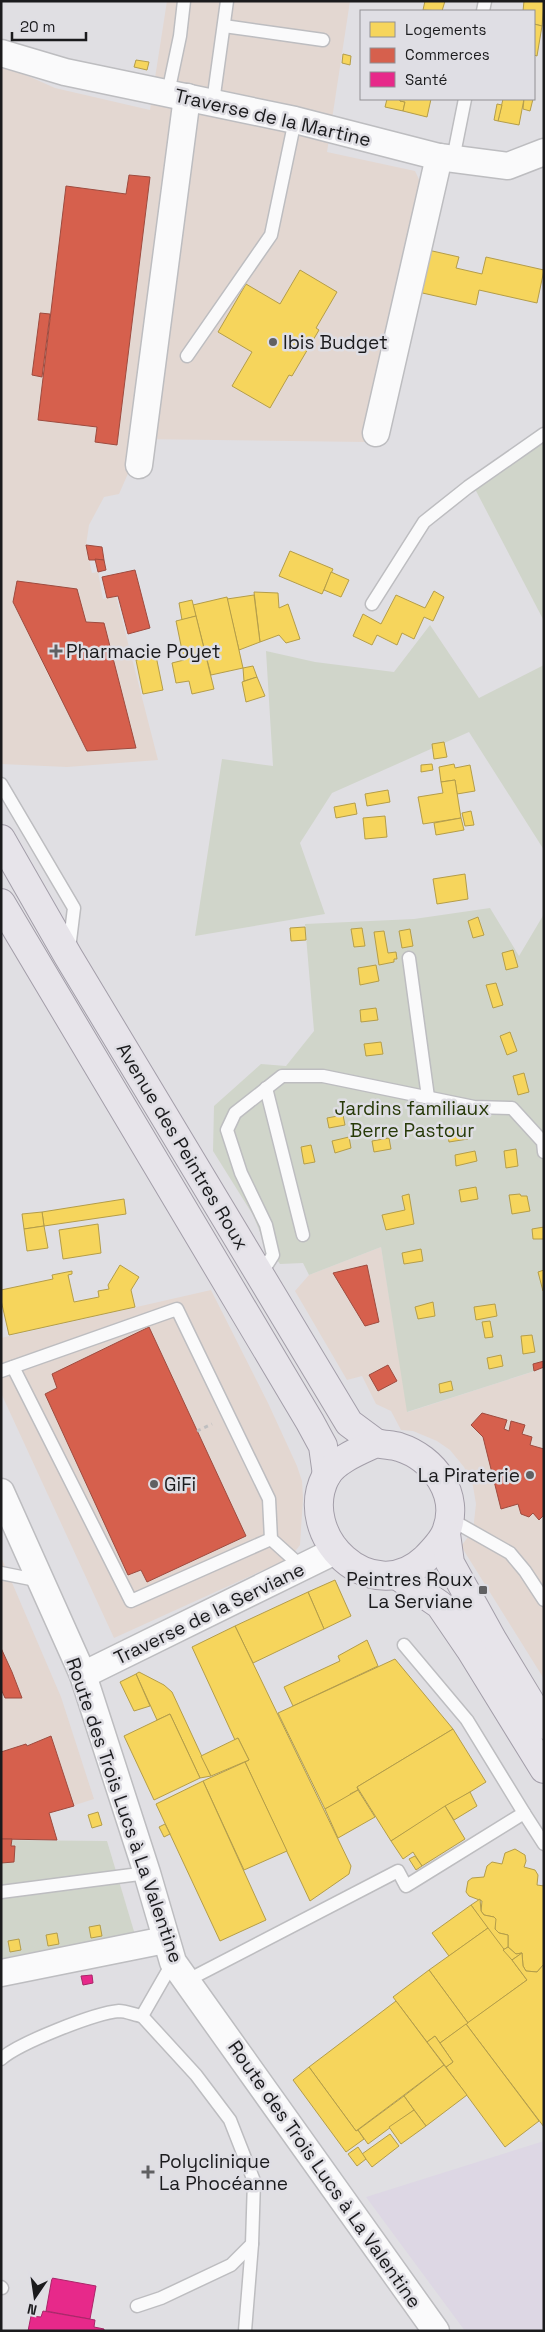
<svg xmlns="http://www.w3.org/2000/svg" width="545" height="2332" font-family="'Space Grotesk',sans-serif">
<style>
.commercial{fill:#e3d7d1}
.industrial{fill:#ddd7e4}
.green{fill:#d0d5ca}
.homes{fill:#f6d55c;stroke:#b49d49}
.shops{fill:#d6604d;stroke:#9e4b3f}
.health{fill:#e7298a;stroke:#aa2569}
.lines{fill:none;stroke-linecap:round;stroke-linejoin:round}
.lane-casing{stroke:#bdbdc0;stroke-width:15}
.street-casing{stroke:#bdbdc0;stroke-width:29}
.primary-casing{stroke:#a39ea9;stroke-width:30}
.path{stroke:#bfbfc0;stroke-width:3;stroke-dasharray:4 4;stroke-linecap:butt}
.lane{stroke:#fafafb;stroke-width:12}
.street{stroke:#fafafb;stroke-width:26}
.primary{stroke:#e7e4ea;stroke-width:28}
.poi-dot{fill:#606062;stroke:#dfdee4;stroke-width:2}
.labels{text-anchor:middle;stroke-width:5;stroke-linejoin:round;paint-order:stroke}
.street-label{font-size:19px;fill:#1b1b1d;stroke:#dfdee4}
.poi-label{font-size:19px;fill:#1b1b1d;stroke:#dfdee4;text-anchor:start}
.park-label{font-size:19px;fill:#283a09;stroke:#dfdee4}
</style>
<rect width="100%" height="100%" fill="#e0dfe3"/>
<g class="commercial">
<path d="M167 1H350L327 152 415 171 425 192 366 442 135 439 130 469 119 494 104 497 89 525 86 545 92 573 98 572 103 599 116 596 158 760 67 767 1 764V64L55 88 150 110Z"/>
<path d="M381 1247 408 1412 544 1368V1679L461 1546 473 1531 476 1504 473 1486 464 1467 450 1450 437 1441 413 1431 401 1430 391 1411 376 1404 362 1376 347 1380 295 1291 309 1275Z"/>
<path d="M211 1290 268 1403 297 1466 302 1481 303 1498 300 1545 290 1558 114 1638 1 1393V1338Z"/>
<path d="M1 1557 61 1697 94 1799 50 1813 57 1840 1 1839Z"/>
</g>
<path class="industrial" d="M544 2141V2331H465L366 2197Z"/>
<g class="green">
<path d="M544 431V621L475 489Z"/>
<path d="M430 625 479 698 544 665V850L469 732 332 793 300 843 325 914 195 936 222 759 273 766 266 651 315 662 394 672Z"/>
<path d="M490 908 519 956 544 914V1368L407 1412 381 1247 309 1275 303 1263 280 1264 264 1242 253 1215 213 1151 214 1106 261 1064 286 1066 314 1031 305 924 414 919Z"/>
<path d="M1 1840 107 1841 136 1938 1 1962Z"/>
</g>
<g class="homes">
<path d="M425 1H447H445L442 11 423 10Z"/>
<path d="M524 1H544L542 26 534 24V11H523Z"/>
<path d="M534 24 542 26 537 56 534 55Z"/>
<path d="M343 54 351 56 350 65 342 63Z"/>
<path d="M136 60 149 62 147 70 134 67Z"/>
<path d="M387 99H400V101L405 102 403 111 385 107Z"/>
<path d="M400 99H431L427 117 403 111 405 102 400 101Z"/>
<path d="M503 99H524L519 125 498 121Z"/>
<path d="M524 99H533L530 111 523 109Z"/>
<path d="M497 104 502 105 498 121 494 120Z"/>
<path d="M428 250 459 257 456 268 482 274 486 257 544 270 537 303 479 290 476 305 418 292Z"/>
<path d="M300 270 337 292 316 328 319 330 292 376 289 375 270 408 232 386 252 352 218 332 246 284 280 304Z"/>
<path d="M290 551 333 569 322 594 279 576Z"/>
<path d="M331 572 349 580 341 597 324 590Z"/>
<path d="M434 591 444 597 433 621 424 617 414 639 402 633 397 645 377 635 372 645 353 636 363 614 381 624 396 595 425 608Z"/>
<path d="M254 592 278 593 279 608 288 604 300 639 286 643 279 635 260 642Z"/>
<path d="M254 595 260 642 239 650 227 599Z"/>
<path d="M227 597 243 668 211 675 193 605Z"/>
<path d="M192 600 196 616 182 620 179 603Z"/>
<path d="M196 616 214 689 192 694 189 681 176 683 172 663 184 660 176 621Z"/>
<path d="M156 656 163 690 143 694 136 660Z"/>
<path d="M253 666 257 677 244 681 243 668Z"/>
<path d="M257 677 265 696 246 702 242 682Z"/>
<path d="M444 742 447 757 434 759 432 744Z"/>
<path d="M432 764 433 770 421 772V765Z"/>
<path d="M454 764 455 768 470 765 475 791 457 794 455 780 441 782 439 767Z"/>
<path d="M455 780 461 818 423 824 418 797 443 793 441 782Z"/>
<path d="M388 790 390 802 367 806 365 794Z"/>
<path d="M355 803 357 814 336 818 334 807Z"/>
<path d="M471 811 474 825 465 826 462 813Z"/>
<path d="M385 816 387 837 365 839 363 818Z"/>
<path d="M461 818 464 830 436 835 434 823Z"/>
<path d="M465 874 468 899 437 904 433 879Z"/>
<path d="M478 917 484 935 473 938 468 921Z"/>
<path d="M305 927 306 940 291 941 290 928Z"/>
<path d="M362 928 365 946 354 947 351 929Z"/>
<path d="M410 929 413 946 402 948 399 931Z"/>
<path d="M384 931 388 953 396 952 397 959H394V962L379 965 374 932Z"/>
<path d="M513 950 518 967 506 970 502 953Z"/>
<path d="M376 965 379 981 360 985 358 968Z"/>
<path d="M496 983 503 1005 493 1008 486 985Z"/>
<path d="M376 1008 378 1020 361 1022 360 1010Z"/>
<path d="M510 1032 517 1051 507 1055 500 1036Z"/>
<path d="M381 1042 383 1054 366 1056 364 1044Z"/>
<path d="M524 1073 529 1092 518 1095 513 1076Z"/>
<path d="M343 1115 345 1125 329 1128 327 1118Z"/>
<path d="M466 1128 468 1139 449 1142 447 1131Z"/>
<path d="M349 1137 351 1148 335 1153 332 1141Z"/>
<path d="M389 1138 391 1149 374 1152 372 1141Z"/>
<path d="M311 1145 315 1162 304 1164 301 1147Z"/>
<path d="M516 1149 518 1166 506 1168 504 1151Z"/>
<path d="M475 1151 477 1161 456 1166 455 1155Z"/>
<path d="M476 1187 478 1199 461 1202 459 1190Z"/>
<path d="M409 1194 414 1224 386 1230 382 1215 405 1210 402 1196Z"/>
<path d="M520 1194 521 1196H527L530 1211 512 1214 509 1195Z"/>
<path d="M124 1199 126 1214 44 1226 42 1212Z"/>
<path d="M42 1212 44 1226 24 1229 22 1214Z"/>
<path d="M98 1224 101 1253 63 1259 59 1230Z"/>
<path d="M44 1226 48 1248 27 1251 24 1229Z"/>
<path d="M544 1227V1239H533L532 1229Z"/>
<path d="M421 1249 423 1261 404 1264 402 1253Z"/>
<path d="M120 1265 139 1277 131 1290 135 1307 9 1335 1 1300V1290L53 1279 52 1275 72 1271V1274L68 1275 74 1302 99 1297 98 1291 109 1289 108 1285Z"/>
<path d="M544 1270V1290L543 1291 538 1272Z"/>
<path d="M433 1302 435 1316 418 1319 415 1307Z"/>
<path d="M495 1304 497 1316 476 1320 474 1307Z"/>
<path d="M490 1321 493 1337 485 1338 482 1322Z"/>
<path d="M532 1335 535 1352 523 1354 521 1336Z"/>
<path d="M501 1355 503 1366 489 1369 487 1358Z"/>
<path d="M451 1381 453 1390 440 1393 439 1384Z"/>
<path d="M335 1580 351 1616 324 1629 308 1592Z"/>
<path d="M308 1592 324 1629 253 1663 235 1626Z"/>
<path d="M235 1626 351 1866 349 1874 310 1901 245 1762 249 1760 238 1738 235 1740 192 1647Z"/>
<path d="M367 1640 378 1666 293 1706 284 1687 340 1661 338 1656Z"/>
<path d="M395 1659 453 1729 357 1787 358 1790 350 1794 351 1796 325 1809 278 1713Z"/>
<path d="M139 1672 164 1685 172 1692 211 1776 200 1778 170 1714 157 1720 136 1674Z"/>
<path d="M136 1674 150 1706 134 1711 120 1682Z"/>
<path d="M170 1714 200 1778 154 1800 124 1736Z"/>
<path d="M453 1729 486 1782 391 1841 357 1787Z"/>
<path d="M238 1738 249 1760 211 1776 201 1756Z"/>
<path d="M245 1762 287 1851 244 1870 203 1781Z"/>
<path d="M203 1781 266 1920 220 1941 156 1804Z"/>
<path d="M358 1790 375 1817 338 1838 325 1809Z"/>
<path d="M470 1792 477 1806 454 1820 445 1806Z"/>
<path d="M445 1806 465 1839 422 1866 413 1852 403 1859 391 1841Z"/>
<path d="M98 1812 102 1825 92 1828 88 1815Z"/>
<path d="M165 1824 170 1834 164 1837 159 1827Z"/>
<path d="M515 1849 525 1855 526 1861 524 1867 535 1870 538 1875 537 1885 544 1886V1964L537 1972 526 1971 523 1966 522 1953 516 1954 508 1947V1935L499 1933 495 1929 494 1917 484 1915 481 1911 482 1901 469 1896 466 1892 468 1881 472 1878 484 1877 487 1866 492 1862 502 1864 505 1853Z"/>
<path d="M415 1856 422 1866 416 1870 409 1859Z"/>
<path d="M480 1899 481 1911 484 1915 494 1917 496 1919 495 1929 499 1933 508 1935V1947L503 1950 471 1905Z"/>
<path d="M471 1905 488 1928 449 1956 432 1933Z"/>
<path d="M100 1925 102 1936 91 1938 89 1927Z"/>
<path d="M488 1928 527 1980 468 2023 429 1970Z"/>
<path d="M57 1933 59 1944 48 1946 46 1935Z"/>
<path d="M19 1939 21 1950 10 1952 8 1941Z"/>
<path d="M508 1947 516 1954 522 1953 512 1960 503 1950Z"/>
<path d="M522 1953 523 1966 526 1971 537 1972 544 1964V2127L466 2024 527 1980 512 1960Z"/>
<path d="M429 1970 468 2023 440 2043 435 2036 427 2042 393 1997Z"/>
<path d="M396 2001 444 2065 356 2131 309 2067Z"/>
<path d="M466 2024 539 2121 505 2147 446 2067 453 2062 440 2043Z"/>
<path d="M435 2036 453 2062 446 2067 427 2042Z"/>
<path d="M444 2065 467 2095 426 2126 404 2096Z"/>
<path d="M309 2067 356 2131 358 2130 364 2139 346 2152 293 2080Z"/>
<path d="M404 2096 414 2110 368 2144 358 2130Z"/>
<path d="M414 2110 426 2126 401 2144 389 2127Z"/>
<path d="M390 2134 399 2146 372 2167 362 2154Z"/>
<path d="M358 2147 366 2159 357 2166 348 2154Z"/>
</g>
<g class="shops">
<path d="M129 175 150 177 117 445 95 442 97 427 38 420 66 186 126 194Z"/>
<path d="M40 313 50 314 42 377 32 375Z"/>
<path d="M86 545 102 547 104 560H89Z"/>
<path d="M95 559 104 560 106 570 98 572Z"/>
<path d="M135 570 150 628 128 634 118 596 107 598 102 577Z"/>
<path d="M17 581 77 589 86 622 104 623 136 748 87 751 13 602Z"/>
<path d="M367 1265 379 1322 365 1326 333 1273Z"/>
<path d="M149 1327 246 1536 147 1582 141 1570 128 1575 45 1394 57 1388 52 1374Z"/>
<path d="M544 1361V1367L534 1371 533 1364Z"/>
<path d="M388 1365 397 1381 378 1391 369 1375Z"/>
<path d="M482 1413 507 1420 504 1429 509 1431 511 1421 525 1425 522 1434 532 1437 530 1445 544 1449V1515L539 1520 533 1513 529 1517 521 1514 518 1504 501 1509 483 1437 471 1425Z"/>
<path d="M1 1648 12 1672 22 1698H5L1 1689Z"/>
<path d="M51 1736 74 1806 49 1813 57 1840 1 1839V1752L26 1744 27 1746Z"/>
<path d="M1 1839H12L11 1846H15L14 1862 1 1863Z"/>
</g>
<g class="health">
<path d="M92 1975 93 1983 83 1985 81 1976Z"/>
<path d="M52 2278 96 2286 90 2319 46 2311Z"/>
<path d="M43 2311 95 2320 94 2327 104 2329V2331H28L31 2316 41 2317Z"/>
</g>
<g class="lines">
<g class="lane-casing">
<g id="lane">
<path d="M483 11 485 1"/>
<path d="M224 26 323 40"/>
<path d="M168 93 180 36 184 1"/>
<path d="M213 102 227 1"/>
<path d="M453 159 465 99"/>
<path d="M187 356 271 235 295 120"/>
<path d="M372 604 424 522 468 487 544 434"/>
<path d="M1 784 74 908 69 949"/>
<path d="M409 958 428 1097"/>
<path d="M266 1088 303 1235"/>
<path d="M261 1274 273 1255 266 1225 241 1173 227 1130 235 1113 282 1076H323L474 1107 512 1108 543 1142 544 1152"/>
<path d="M13 1367 131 1601 271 1539"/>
<path d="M1 1371 177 1309 269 1499 271 1539 302 1567"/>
<path d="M450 1519 510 1553 525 1571 544 1600"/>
<path d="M1 1573 41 1581"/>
<path d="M524 1813 544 1844"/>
<path d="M1 1892 147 1873"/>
<path d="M186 1981 398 1871 406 1886 524 1813 467 1720 404 1645"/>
<path d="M1 2059C19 2043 95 2013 119 2011 126 2011 135 2015 142 2016L173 1962"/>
<path d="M1 2287 2 2288"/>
<path d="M137 2306 161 2298 231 2265 252 2244 254 2181 230 2120 196 2075 142 2016"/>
<path d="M245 2331 252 2244"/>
</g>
</g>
<g class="street-casing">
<g id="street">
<path d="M1 53 65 72 295 120 439 157 508 166 544 152"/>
<path d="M376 433 439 157"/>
<path d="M139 465 187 97"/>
<path d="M1 1492 83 1675 147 1873 173 1962 436 2331"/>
<path d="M83 1675 335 1551"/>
<path d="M1 1973 165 1940"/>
</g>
</g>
<g class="primary-casing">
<g id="primary">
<path d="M1 839 68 956 349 1423 376 1443"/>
<path d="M1 903 310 1422 323 1446 327 1475"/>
<path d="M376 1443C384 1445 392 1445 399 1447 434 1458 461 1495 446 1532 442 1542 433 1551 425 1559 372 1609 295 1536 326 1476 335 1460 361 1450 376 1443Z"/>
<path d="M446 1534 450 1563 492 1639 544 1725"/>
<path d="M398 1576 440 1605 470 1649 544 1769"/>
</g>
</g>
<path class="path" d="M197 1431 212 1424"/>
<use href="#lane" class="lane"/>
<use href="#street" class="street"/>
<use href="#primary" class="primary"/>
</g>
<g class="poi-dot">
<circle cx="273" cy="342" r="5"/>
<path d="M53.5 643.5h5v5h5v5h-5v5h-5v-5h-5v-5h5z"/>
<circle cx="530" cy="1475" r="5"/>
<circle cx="154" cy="1484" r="5"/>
<rect x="478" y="1585" width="10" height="10" rx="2.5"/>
<path d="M145.5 2164.5h5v5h5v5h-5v5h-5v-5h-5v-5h5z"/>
</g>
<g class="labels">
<g class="street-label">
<text transform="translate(273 117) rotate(13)" y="7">Traverse de la Martine</text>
<text transform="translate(183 1146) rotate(59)" y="7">Avenue des Peintres Roux</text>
<text transform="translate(209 1613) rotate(-26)" y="7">Traverse de la Serviane</text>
<text transform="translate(125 1810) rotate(71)" y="7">Route des Trois Lucs à La Valentine</text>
<text transform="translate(325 2174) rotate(55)" y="7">Route des Trois Lucs à La Valentine</text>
</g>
<g class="poi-label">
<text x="283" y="349">Ibis Budget</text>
<text x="66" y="658">Pharmacie Poyet</text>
<text x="520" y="1482" text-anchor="end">La Piraterie</text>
<text x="164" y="1491">GiFi</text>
<text x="473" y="1586" text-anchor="end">Peintres Roux<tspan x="473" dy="22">La Serviane</tspan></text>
<text x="159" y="2168">Polyclinique<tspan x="159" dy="22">La Phocéanne</tspan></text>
</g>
<g class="park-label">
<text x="412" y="1115">Jardins familiaux<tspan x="412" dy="22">Berre Pastour</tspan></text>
</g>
</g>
<rect width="545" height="2332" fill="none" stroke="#1b1b1d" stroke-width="5"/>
<rect x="360" y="10" width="175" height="90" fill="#dfdee4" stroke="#919094"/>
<rect x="370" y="22" width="25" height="15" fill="#f6d55c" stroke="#919094"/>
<text x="405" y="35" font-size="15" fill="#1b1b1d">Logements</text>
<rect x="370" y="48" width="25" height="15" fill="#d6604d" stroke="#919094"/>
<text x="405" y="60" font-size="15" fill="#1b1b1d">Commerces</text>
<rect x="370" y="72" width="25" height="15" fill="#e7298a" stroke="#919094"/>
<text x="405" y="85" font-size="15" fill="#1b1b1d">Santé</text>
<g transform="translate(35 2297) rotate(193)" stroke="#dfdee4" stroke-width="4" paint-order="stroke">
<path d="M0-4L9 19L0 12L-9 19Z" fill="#1b1b1d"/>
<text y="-8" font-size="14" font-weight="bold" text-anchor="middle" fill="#1b1b1d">N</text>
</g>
<path d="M12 32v8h74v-8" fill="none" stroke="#1b1b1d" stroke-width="2.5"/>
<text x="20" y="32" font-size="15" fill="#1b1b1d" stroke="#dfdee4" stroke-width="4" paint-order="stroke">20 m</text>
</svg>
